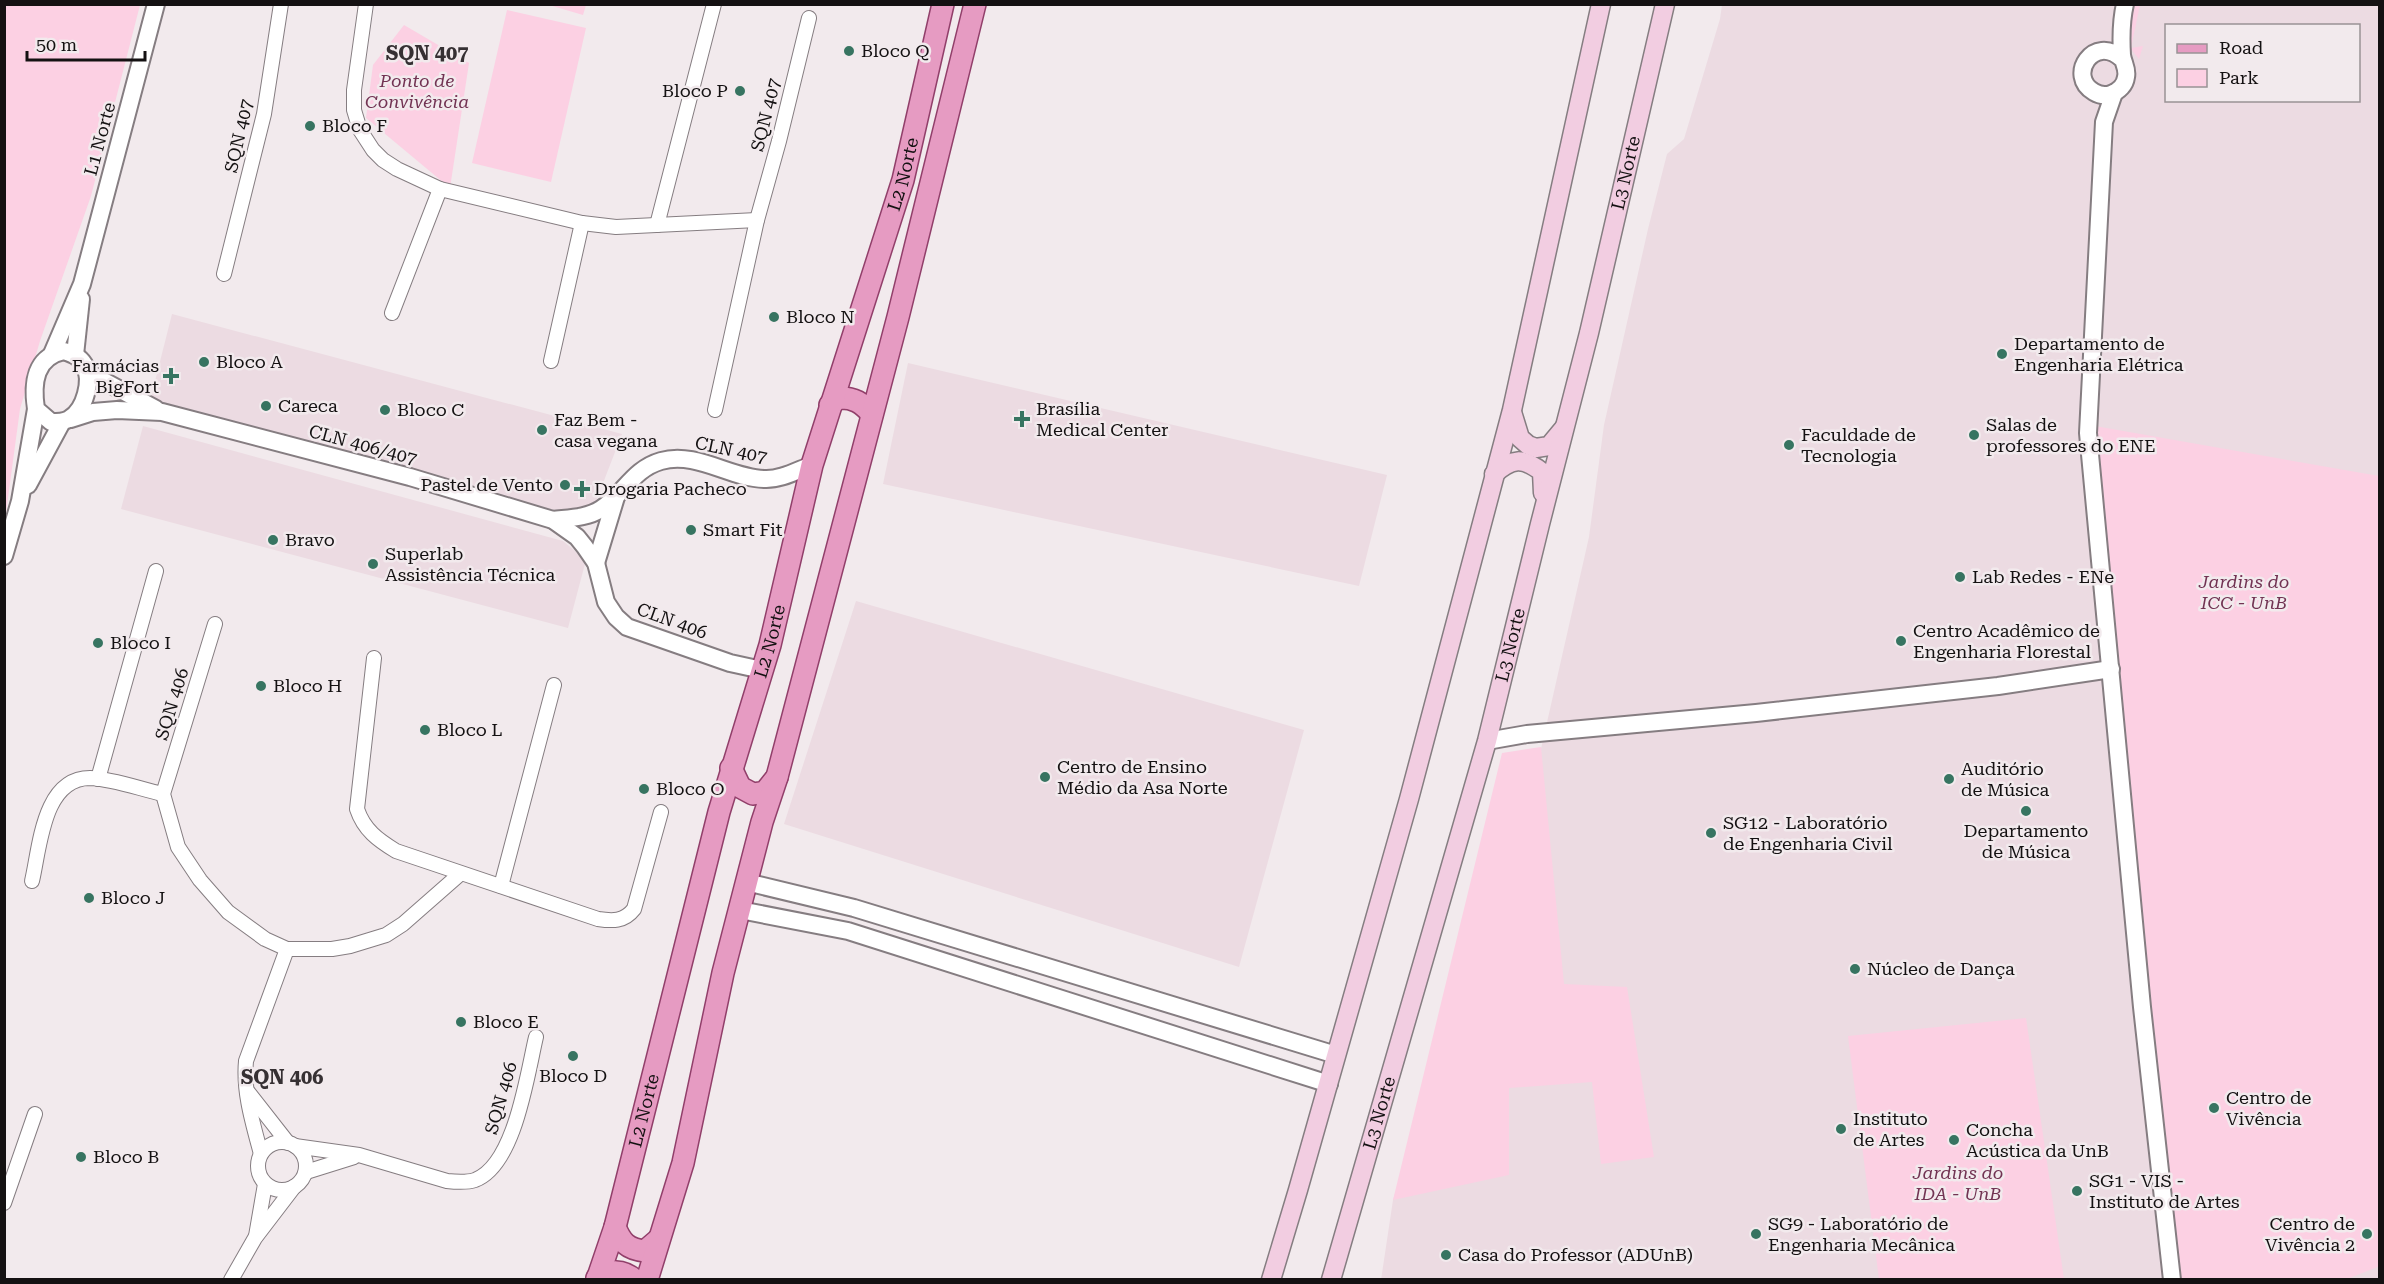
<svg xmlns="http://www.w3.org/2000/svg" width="2384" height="1284" font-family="'Roboto Serif',serif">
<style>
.built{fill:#ecdbe2;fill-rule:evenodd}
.green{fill:#fcd0e3}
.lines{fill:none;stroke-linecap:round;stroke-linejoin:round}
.minor-casing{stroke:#857d81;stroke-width:16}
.tertiary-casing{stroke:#857d81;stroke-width:20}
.secondary-casing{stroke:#857d81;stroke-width:21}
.primary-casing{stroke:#913f6a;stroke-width:24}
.minor{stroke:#fff;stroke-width:14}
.tertiary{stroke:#fff;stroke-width:16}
.secondary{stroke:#f2cde1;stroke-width:18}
.primary{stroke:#e69bc2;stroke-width:21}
.poi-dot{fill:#377461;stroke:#f2eaed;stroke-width:2}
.labels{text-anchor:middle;stroke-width:5;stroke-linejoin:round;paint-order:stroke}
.poi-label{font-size:18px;fill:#141112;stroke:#f2eaed;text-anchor:start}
.park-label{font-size:18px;font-style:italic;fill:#723353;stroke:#f2eaed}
.street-label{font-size:18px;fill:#141112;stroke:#f2eaed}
.neighbourhood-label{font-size:20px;font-weight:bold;fill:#363033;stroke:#f2eaed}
</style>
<rect width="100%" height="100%" fill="#f2eaed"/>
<g class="built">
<path d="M1722 5H2379V1279L1381 1280 1393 1200 1538 762 1589 537 1604 425 1648 229 1667 154 1684 139 1720 19ZM2166 26H2358V100H2166Z"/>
<path d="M172 314 622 434 593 509 565 513 233 426 150 401Z"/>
<path d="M908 363 1387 475 1359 586 883 484Z"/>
<path d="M143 426 563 541 586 560 568 628 121 509Z"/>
<path d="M856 601 1304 730 1239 967 784 824Z"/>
</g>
<g class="green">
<path d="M5 5H140L91 196 40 341 20 409 5 520Z"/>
<path d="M549 5 586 4V5L583 15Z"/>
<path d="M2134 5H2140L2131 48 2143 46 2139 59 2126 43Z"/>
<path d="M507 10 586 28 551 182 472 163Z"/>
<path d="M404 25 469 63 450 188 366 118 373 65Z"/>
<path d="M2095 426 2379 476 2380 1266 2347 1279H2173Z"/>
<path d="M1541 747 1564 984 1627 987 1654 1157 1601 1164 1592 1082 1509 1088V1175L1393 1200 1502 753Z"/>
<path d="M2026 1018 2064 1279H1879L1848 1036Z"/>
</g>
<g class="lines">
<g class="minor-casing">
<g id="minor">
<path d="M366 4 354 90V110L360 130 373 150 383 160 397 169 440 189 582 223 616 227 757 220"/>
<path d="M657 225 714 4"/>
<path d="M224 274 264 114 281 4"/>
<path d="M392 313 440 189"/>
<path d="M551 361 582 223"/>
<path d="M715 410 757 220 779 141 809 18"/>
<path d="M215 624 163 794 178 847 200 880 228 912 265 939 287 949H332L350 946 386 935 403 924 460 874"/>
<path d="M374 658 357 809C364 830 378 840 396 851L598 919C612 921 624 922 634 909L661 812"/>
<path d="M98 779 156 571"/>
<path d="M32 881C40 847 43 778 90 778 114 779 140 789 163 794"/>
<path d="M501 886 554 685"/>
<path d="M248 1092 288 1143"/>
<circle cx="282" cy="1166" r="24"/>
<path d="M295 1146 359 1155 447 1181C456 1182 466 1183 475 1180 515 1165 527 1075 536 1037"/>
<path d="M261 1154C253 1124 243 1092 246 1061L287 949"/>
<path d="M306 1172 354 1157"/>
<path d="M4 1203 35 1114"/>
<path d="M256 1236 265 1184"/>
<path d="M231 1280 255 1238 294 1187"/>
</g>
</g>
<g class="tertiary-casing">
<g id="tertiary">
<path d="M2122 59C2094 33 2066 76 2094 92 2099 95 2105 96 2111 94 2119 91 2125 85 2126 77 2128 69 2123 63 2122 55 2121 38 2121 21 2125 4"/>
<path d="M2114 93 2104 122 2088 433 2142 1007 2172 1280"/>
<path d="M64 351C72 354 79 356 84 364 93 380 85 410 69 419 64 422 57 422 51 422L36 409C32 383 35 357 64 351Z"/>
<path d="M52 354 82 284 156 4"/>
<path d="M75 355 81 299"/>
<path d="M87 372 156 409"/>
<path d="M71 419 93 412 117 410 162 412 410 477 553 520 577 537 585 547 596 563 606 602 616 617 627 627 730 663 762 670"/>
<path d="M28 485 62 422"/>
<path d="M553 520C569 518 587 518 601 509 624 494 633 469 661 461 696 451 730 478 764 479 780 480 796 471 812 465"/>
<path d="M4 556 20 501 36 409"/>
<path d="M596 563 616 497"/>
<path d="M1487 741 1527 734 1756 713 1998 686 2111 669"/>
<path d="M746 882 854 908 1336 1055"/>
<path d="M740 910 848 931 1329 1084"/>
</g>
</g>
<g class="secondary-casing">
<g id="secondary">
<path d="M1512 412 1520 438 1528 445 1536 448 1549 446 1564 428"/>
<path d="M1494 474C1512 458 1523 457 1542 472L1543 493"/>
<path d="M1271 1280 1298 1190 1409 799 1512 410 1601 4"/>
<path id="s1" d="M1331 1280 1487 741 1540 524 1589 333 1665 4"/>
</g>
</g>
<g class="primary-casing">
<g id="primary">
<path d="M830 405 838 398C854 397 862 403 872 414"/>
<path d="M731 768 740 787 753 794 765 792 777 777"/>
<path d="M615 1227C621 1242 627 1249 645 1251L659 1239"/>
<path d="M597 1278C611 1270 622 1269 635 1280"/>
<path id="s2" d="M597 1280 615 1227 719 812 770 645 812 465 903 180 943 4"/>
<path d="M647 1280 683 1163 723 973 762 822 777 777 898 317 975 4"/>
</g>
</g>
<use href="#minor" class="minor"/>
<use href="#tertiary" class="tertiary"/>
<use href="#secondary" class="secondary"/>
<use href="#primary" class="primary"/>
</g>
<g class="poi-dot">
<circle cx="849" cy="51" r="6"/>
<circle cx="740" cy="91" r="6"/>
<circle cx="310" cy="126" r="6"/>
<circle cx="774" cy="317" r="6"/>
<circle cx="2002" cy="354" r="6"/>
<circle cx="204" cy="362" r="6"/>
<path d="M168 367h6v6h6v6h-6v6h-6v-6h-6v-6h6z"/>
<circle cx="266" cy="406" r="6"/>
<circle cx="385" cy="410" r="6"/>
<path d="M1019 410h6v6h6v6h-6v6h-6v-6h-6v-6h6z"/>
<circle cx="542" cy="430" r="6"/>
<circle cx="1974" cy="435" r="6"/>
<circle cx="1789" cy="445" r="6"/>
<circle cx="565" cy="485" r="6"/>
<path d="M579 480h6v6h6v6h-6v6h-6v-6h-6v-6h6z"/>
<circle cx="691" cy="530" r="6"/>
<circle cx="273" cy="540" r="6"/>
<circle cx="373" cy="564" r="6"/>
<circle cx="1960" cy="577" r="6"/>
<circle cx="1901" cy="641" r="6"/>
<circle cx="98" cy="643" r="6"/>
<circle cx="261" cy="686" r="6"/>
<circle cx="425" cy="730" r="6"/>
<circle cx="1045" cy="777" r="6"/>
<circle cx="1949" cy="779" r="6"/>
<circle cx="644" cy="789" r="6"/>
<circle cx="2026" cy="811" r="6"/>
<circle cx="1711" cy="833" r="6"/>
<circle cx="89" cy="898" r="6"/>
<circle cx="1855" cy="969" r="6"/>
<circle cx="461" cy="1022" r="6"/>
<circle cx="573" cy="1056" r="6"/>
<circle cx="2214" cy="1108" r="6"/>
<circle cx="1841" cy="1129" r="6"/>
<circle cx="1954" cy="1140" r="6"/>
<circle cx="81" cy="1157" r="6"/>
<circle cx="2077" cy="1191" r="6"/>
<circle cx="1756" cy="1234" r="6"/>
<circle cx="2367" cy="1234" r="6"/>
<circle cx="1446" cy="1255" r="6"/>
</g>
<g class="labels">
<g class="poi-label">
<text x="861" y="57">Bloco Q</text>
<text x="728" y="97" text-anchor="end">Bloco P</text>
<text x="322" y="132">Bloco F</text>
<text x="786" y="323">Bloco N</text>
<text x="2014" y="350">Departamento de<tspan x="2014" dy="21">Engenharia Elétrica</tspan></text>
<text x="216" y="368">Bloco A</text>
<text x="159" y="372" text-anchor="end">Farmácias<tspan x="159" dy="21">BigFort</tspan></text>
<text x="278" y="412">Careca</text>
<text x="1036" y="415">Brasília<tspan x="1036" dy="21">Medical Center</tspan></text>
<text x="397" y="416">Bloco C</text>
<text x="554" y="426">Faz Bem -<tspan x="554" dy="21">casa vegana</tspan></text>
<text x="1986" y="431">Salas de<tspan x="1986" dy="21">professores do ENE</tspan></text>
<text x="1801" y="441">Faculdade de<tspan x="1801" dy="21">Tecnologia</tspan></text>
<text x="553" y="491" text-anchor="end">Pastel de Vento</text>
<text x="594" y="495">Drogaria Pacheco</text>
<text x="703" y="536">Smart Fit</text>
<text x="285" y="546">Bravo</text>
<text x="385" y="560">Superlab<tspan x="385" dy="21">Assistência Técnica</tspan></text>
<text x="1972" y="583">Lab Redes - ENe</text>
<text x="1913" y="637">Centro Acadêmico de<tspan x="1913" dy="21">Engenharia Florestal</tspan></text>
<text x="110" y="649">Bloco I</text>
<text x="273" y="692">Bloco H</text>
<text x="437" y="736">Bloco L</text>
<text x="1057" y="773">Centro de Ensino<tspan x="1057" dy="21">Médio da Asa Norte</tspan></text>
<text x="1961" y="775">Auditório<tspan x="1961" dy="21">de Música</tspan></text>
<text x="656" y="795">Bloco O</text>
<text x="1723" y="829">SG12 - Laboratório<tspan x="1723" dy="21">de Engenharia Civil</tspan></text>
<text x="2026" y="837" text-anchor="middle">Departamento<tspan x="2026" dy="21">de Música</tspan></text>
<text x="101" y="904">Bloco J</text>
<text x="1867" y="975">Núcleo de Dança</text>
<text x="473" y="1028">Bloco E</text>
<text x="573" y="1082" text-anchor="middle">Bloco D</text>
<text x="2226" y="1104">Centro de<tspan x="2226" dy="21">Vivência</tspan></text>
<text x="1853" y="1125">Instituto<tspan x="1853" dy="21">de Artes</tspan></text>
<text x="1966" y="1136">Concha<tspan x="1966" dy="21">Acústica da UnB</tspan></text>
<text x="93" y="1163">Bloco B</text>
<text x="2089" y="1187">SG1 - VIS -<tspan x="2089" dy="21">Instituto de Artes</tspan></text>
<text x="1768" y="1230">SG9 - Laboratório de<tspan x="1768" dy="21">Engenharia Mecânica</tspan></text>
<text x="2355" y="1230" text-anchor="end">Centro de<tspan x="2355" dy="21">Vivência 2</tspan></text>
<text x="1458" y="1261">Casa do Professor (ADUnB)</text>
</g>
<g class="park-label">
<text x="417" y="87">Ponto de<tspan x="417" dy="21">Convivência</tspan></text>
<text x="2244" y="588">Jardins do<tspan x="2244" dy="21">ICC - UnB</tspan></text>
<text x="1958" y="1179">Jardins do<tspan x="1958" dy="21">IDA - UnB</tspan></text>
</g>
<g class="street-label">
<text transform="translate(766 115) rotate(-76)" y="6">SQN 407</text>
<text transform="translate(239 136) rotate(-77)" y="6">SQN 407</text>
<text transform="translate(100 139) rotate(-75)" y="6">L1 Norte</text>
<text dy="6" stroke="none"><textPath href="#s1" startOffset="1146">L3 Norte</textPath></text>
<text dy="6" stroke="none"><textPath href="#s2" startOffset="1148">L2 Norte</textPath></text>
<text transform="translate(363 445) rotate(15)" y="6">CLN 406/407</text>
<text transform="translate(731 450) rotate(12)" y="6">CLN 407</text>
<text transform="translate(672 621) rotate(20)" y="6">CLN 406</text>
<text dy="6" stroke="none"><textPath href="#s2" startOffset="662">L2 Norte</textPath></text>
<text dy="6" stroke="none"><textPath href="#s1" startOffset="660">L3 Norte</textPath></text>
<text transform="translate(172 704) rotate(-73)" y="6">SQN 406</text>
<text transform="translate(501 1098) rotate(-74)" y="6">SQN 406</text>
<text dy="6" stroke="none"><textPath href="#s2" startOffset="176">L2 Norte</textPath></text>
<text dy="6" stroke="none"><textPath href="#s1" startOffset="174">L3 Norte</textPath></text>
</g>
<g class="neighbourhood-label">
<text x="427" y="60">SQN 407</text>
<text x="282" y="1084">SQN 406</text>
</g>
</g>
<rect width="2384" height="1284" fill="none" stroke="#141112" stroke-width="12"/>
<rect x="2165" y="24" width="195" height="78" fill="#f2eaed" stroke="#999395" stroke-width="1.5"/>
<rect x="2177" y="44" width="30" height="9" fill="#e69bc2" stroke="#999395" stroke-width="1.5"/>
<text x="2219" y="54" font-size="18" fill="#141112">Road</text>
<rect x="2177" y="69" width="30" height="18" fill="#fcd0e3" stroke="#999395" stroke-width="1.5"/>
<text x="2219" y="84" font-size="18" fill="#141112">Park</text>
<path d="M27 51v9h118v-9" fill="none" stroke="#141112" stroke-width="3"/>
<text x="36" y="51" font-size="18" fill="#141112" stroke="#f2eaed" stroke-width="4.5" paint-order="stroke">50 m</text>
</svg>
